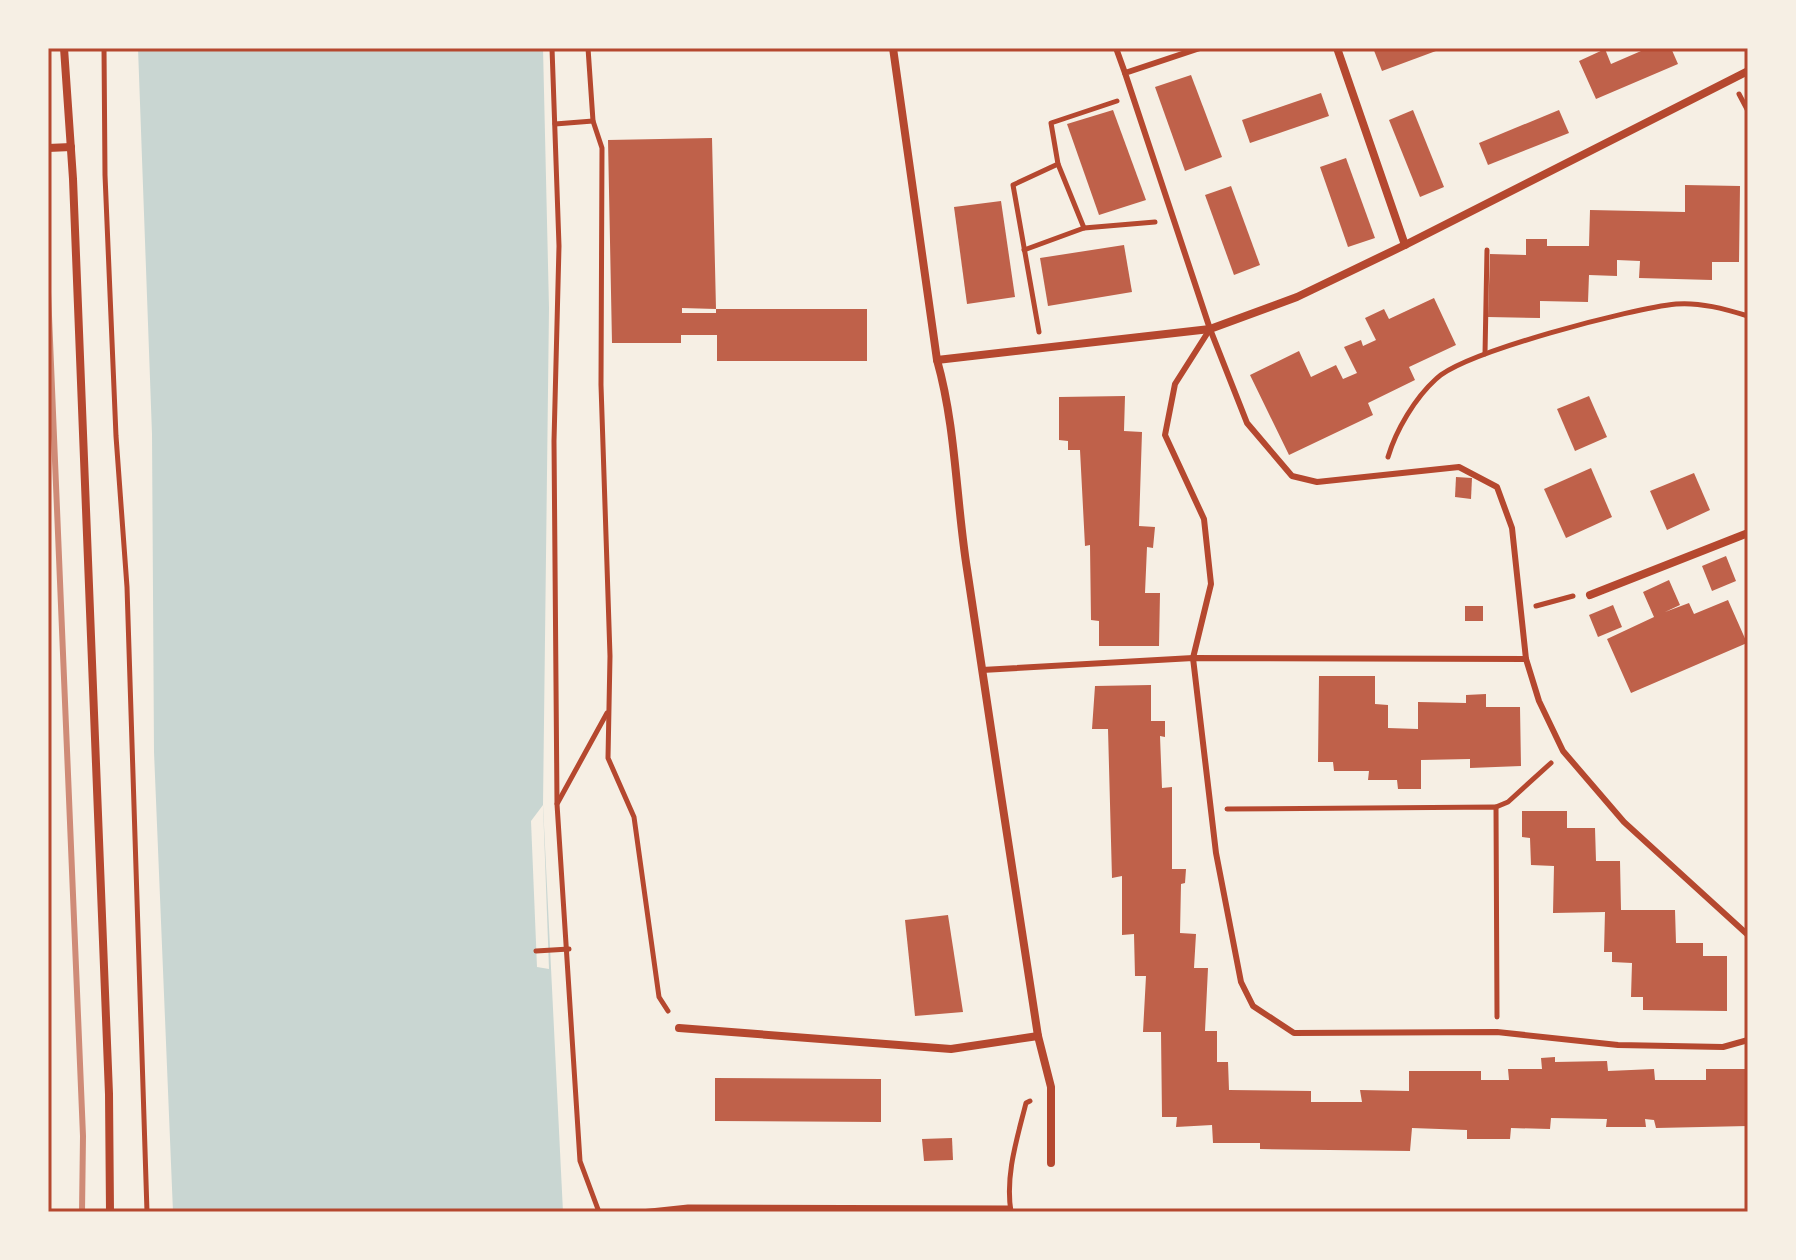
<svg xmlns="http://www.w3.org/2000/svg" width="1796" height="1260" font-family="'Space Grotesk',sans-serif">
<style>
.water{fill:#c9d6d2}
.pier{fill:#f6efe4}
.building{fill:#bf614a}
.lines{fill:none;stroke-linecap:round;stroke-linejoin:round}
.path{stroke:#b5482f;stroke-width:5}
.service{stroke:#b5482f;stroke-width:6}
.minor{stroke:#b5482f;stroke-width:8}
.rail{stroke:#cf8b77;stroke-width:6}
.neatline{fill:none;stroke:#b5482f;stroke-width:3}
</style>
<rect width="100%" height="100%" fill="#f6efe4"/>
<path class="water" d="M138 48H543L549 308 543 805 563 1212H173L154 752 152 434Z"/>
<path class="pier" d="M543 805 549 969 537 967 531 821Z"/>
<g class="building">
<path d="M1373 48H1444L1382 71Z"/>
<path d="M1648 48H1671L1678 64 1596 99 1579 61 1605 49 1611 64Z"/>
<path d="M1191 75 1222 157 1185 171 1155 87Z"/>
<path d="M1321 93 1329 116 1250 143 1242 120Z"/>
<path d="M1113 110 1146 200 1099 215 1067 124Z"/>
<path d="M1413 110 1444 187 1420 197 1389 120Z"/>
<path d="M1559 110 1569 133 1488 165 1479 143Z"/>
<path d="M712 138 716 309 682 308V313H716V309H867V361H717V335H681V343H612L608 140Z"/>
<path d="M1346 158 1375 238 1348 247 1320 167Z"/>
<path d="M1685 185 1740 186 1739 262H1712V280L1639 278 1640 261 1617 260V276L1589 275 1588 302 1540 301V318L1488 317 1490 254 1526 255V239H1547V246H1589L1590 210 1685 212Z"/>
<path d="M1231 186 1260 265 1234 275 1205 195Z"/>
<path d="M1001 201 1015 297 967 304 954 207Z"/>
<path d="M1124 245 1132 292 1048 306 1040 258Z"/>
<path d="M1434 298 1456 345 1409 367 1415 380 1368 403 1373 415 1289 455 1250 375 1299 351 1311 377 1336 365 1343 379 1357 373 1344 347 1361 340 1363 346 1376 340 1365 318 1384 309 1389 319Z"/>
<path d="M1125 396 1124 431 1142 432 1139 526 1155 527 1153 548 1147 547 1145 593H1160L1159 646H1099V621L1091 620 1090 545 1085 546 1080 450H1068V441L1059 440V397Z"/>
<path d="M1589 396 1607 437 1575 451 1557 409Z"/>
<path d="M1591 468 1612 517 1566 538 1544 489Z"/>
<path d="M1694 473 1710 510 1667 530 1650 491Z"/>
<path d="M1456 477 1472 478 1471 499 1455 497Z"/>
<path d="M1726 556 1736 581 1712 591 1702 566Z"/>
<path d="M1669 580 1680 605 1665 612 1689 603 1694 614 1728 600 1747 643 1631 693 1607 639 1654 617 1643 592Z"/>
<path d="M1613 605 1622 627 1598 637 1589 615Z"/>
<rect x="1465" y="606" width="18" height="15"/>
<path d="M1319 676H1375V704L1388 705V728L1418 729V702L1466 703V695L1486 694V707H1520L1521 766 1470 768V759L1421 760V789H1398L1397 780H1368L1369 771H1334L1333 762H1318Z"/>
<path d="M1151 685V721H1165V737L1160 736 1162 788 1172 787V869H1186L1185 883 1181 884 1180 933 1196 934 1194 968H1208L1205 1031H1217V1062H1228L1229 1090 1311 1091V1102H1362L1360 1090 1409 1091V1071H1481V1080H1509L1508 1069H1542L1541 1058 1555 1057V1062L1607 1061 1608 1071 1654 1069 1655 1080H1706V1069H1748V1126L1656 1128 1654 1120 1645 1119 1646 1127H1606L1607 1119 1551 1118 1550 1129 1511 1128 1510 1139H1467V1130L1412 1128 1410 1151 1260 1149V1143H1213L1212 1125 1176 1127 1177 1117H1162L1161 1032H1143L1146 976H1135L1134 934 1122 935V876L1112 878 1108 729H1092L1095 686Z"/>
<path d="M1522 811H1567V828H1595L1596 861H1620L1621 910H1675L1676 943H1703V956H1727V1011L1643 1010V997H1631L1632 963 1612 962V952H1604L1605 912 1553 913 1554 866 1531 865 1530 838 1522 837Z"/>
<path d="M948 915 963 1012 915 1016 905 920Z"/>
<path d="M715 1078 881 1079V1122L715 1121Z"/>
<path d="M952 1138 953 1160 924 1161 922 1139Z"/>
</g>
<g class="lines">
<g class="path">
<path d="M104 48 105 175 116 436 127 587 147 1212"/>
<path d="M552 48 559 246 554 441 557 804"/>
<path d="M588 48 593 121 602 148 601 385 610 656 608 758 634 817 659 997 668 1011"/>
<path d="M1739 94 1748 111"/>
<path d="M555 124 593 121"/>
<path d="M1058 164 1084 228"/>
<path d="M1024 250 1084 228 1155 222"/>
<path d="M1039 332 1013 185 1058 164 1051 123 1117 101"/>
<path d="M1485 354 1487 250"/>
<path d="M1388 457C1396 430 1415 398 1436 379 1464 352 1633 308 1676 304 1700 302 1725 309 1748 316"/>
<path d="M1536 606 1573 596"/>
<path d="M1496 807 1508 802 1551 763"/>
<path d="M1227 809 1496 807 1497 1017"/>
<path d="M536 951 569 949"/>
<path d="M599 1212 580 1161 557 804 607 713"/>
<path d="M641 1212 688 1207 1010 1208"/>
<path d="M1011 1212C1005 1175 1017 1139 1026 1103L1030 1101"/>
</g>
<g class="service">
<path d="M1116 48 1125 73"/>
<path d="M1200 48 1125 73 1210 329 1247 423 1292 476 1317 482 1459 467 1497 487 1512 528 1526 659"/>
<path d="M1210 329 1175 384 1165 435 1204 519 1211 584 1193 658 1216 853 1241 982 1253 1006 1294 1033 1497 1032 1618 1045 1723 1047 1748 1040"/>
<path d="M982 670 1193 658 1526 659 1539 701 1563 751 1624 822 1748 935"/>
</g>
<g class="minor">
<path d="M64 48 73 179 109 1094 110 1212"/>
<path d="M893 48 937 360C956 427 956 500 967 569 990 725 1014 880 1038 1036L1051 1087V1163"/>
<path d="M1337 48 1405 245"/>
<path d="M48 148 71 147"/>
<path d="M937 360 1210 329 1297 297 1405 245 1748 71"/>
<path d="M1590 595 1748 533"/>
<path d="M679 1028 951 1049 1038 1036"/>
</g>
<path class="rail" d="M48 292 83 1136 82 1212"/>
</g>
<rect width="1796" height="1260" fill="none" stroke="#f6efe4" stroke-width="100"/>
<rect x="50" y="50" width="1696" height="1160" class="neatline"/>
</svg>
